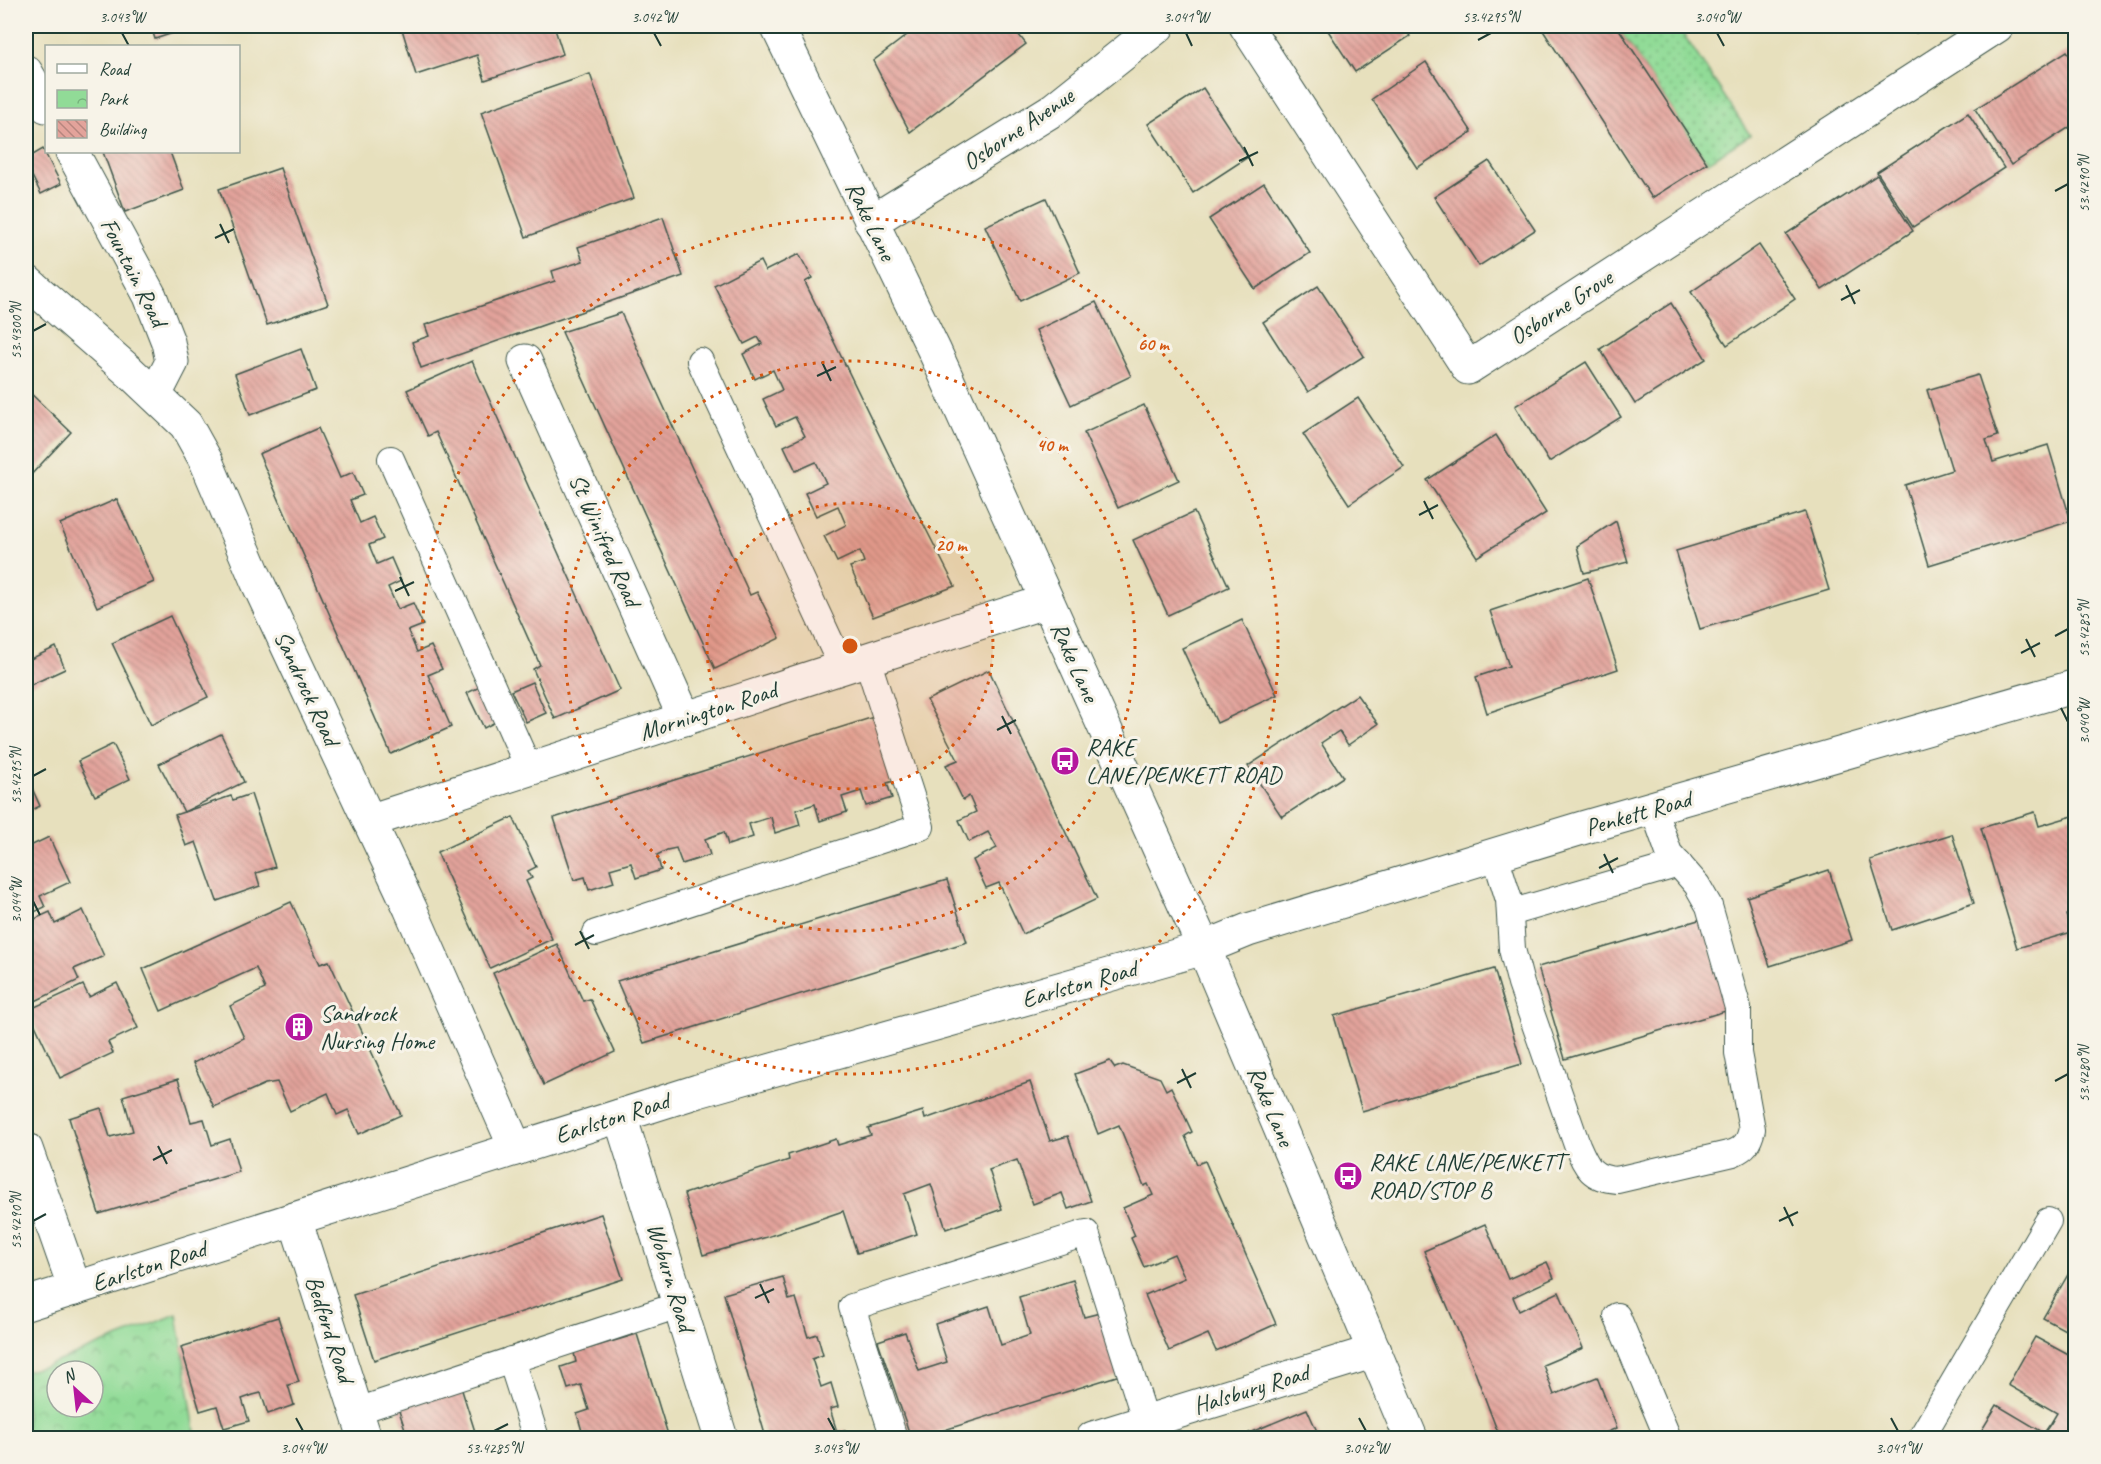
<svg xmlns="http://www.w3.org/2000/svg" width="2101" height="1464" font-family="Caveat,sans-serif">
<style>
.grass{fill:url(#grass-dots);stroke:#588c66;stroke-width:1.5}
.park{fill:url(#park-crowns);stroke:#588c66;stroke-width:1.5;fill-rule:evenodd}
.building{fill:url(#building-back-hatch)}
.lines{fill:none;stroke-linecap:round;stroke-linejoin:round}
.lane-casing{stroke:#3d5549;stroke-width:28}
.street-casing{stroke:#3d5549;stroke-width:35}
.secondary-casing{stroke:#3d5549;stroke-width:35}
.lane{stroke:#fff;stroke-width:26}
.street{stroke:#fff;stroke-width:33}
.secondary{stroke:#fff;stroke-width:33}
.ticks{fill:none;stroke:#1f3d34;stroke-width:2}
.ring{fill:none;stroke:#d45610;stroke-width:3;stroke-dasharray:3 6}
.labels{text-anchor:middle;stroke-width:6;stroke-linejoin:round;paint-order:stroke}
.street-label{font-size:24px;fill:#1f3d34;stroke:#f7f3e8}
.poi-label{font-size:24px;fill:#1f3d34;stroke:#f7f3e8;text-anchor:start}
.centre{fill:#d45610;stroke:#f7f3e8;stroke-width:3}
.ring-label{font-size:18px;text-anchor:middle;font-weight:bold;fill:#d45610;stroke:#f7f3e8;stroke-width:6;stroke-linejoin:round;paint-order:stroke}
.neatline{fill:none;stroke:#1f3d34;stroke-width:2}
.ticks-label{font-size:15px;text-anchor:middle;fill:#1f3d34}
</style>
<defs>
<pattern id="grass-dots" width="8" height="8" patternUnits="userSpaceOnUse" patternTransform="scale(1.5)"><rect width="8" height="8" fill="#91db97"/><path d="M2 2h.1M6 6h.1" fill="none" stroke="#76b37c" stroke-width="1.8" stroke-linecap="round"/></pattern>
<pattern id="park-crowns" width="20" height="18" patternUnits="userSpaceOnUse" patternTransform="scale(1.5)"><rect width="20" height="18" fill="#91db97"/><path d="M2 6a3 3 0 1 1 6 0M12 15a3 3 0 1 1 6 0" fill="none" stroke="#76b37c"/></pattern>
<pattern id="building-back-hatch" width="6" height="6" patternUnits="userSpaceOnUse" patternTransform="scale(1.5)"><rect width="6" height="6" fill="#e3a39b"/><path d="M-1 5l2 2M0 0l6 6M5-1l2 2" fill="none" stroke="#b7867f"/></pattern>
</defs>
<rect width="100%" height="100%" fill="#f7f3e8"/>
<filter id="ink" filterUnits="userSpaceOnUse"><feTurbulence type="fractalNoise" baseFrequency=".0167" numOctaves="2"/><feDisplacementMap in="SourceGraphic" scale="12" xChannelSelector="R" yChannelSelector="G"/><feConvolveMatrix kernelMatrix="1 2 1 2 8 2 1 2 1" color-interpolation-filters="sRGB"/></filter>
<filter id="wash" filterUnits="userSpaceOnUse"><feTurbulence type="fractalNoise" baseFrequency=".008" numOctaves="4" result="noise"/><feDisplacementMap in="SourceGraphic" scale="24" xChannelSelector="R" yChannelSelector="G"/><feGaussianBlur stdDeviation="1.35" result="paint"/><feColorMatrix in="noise" values="0 0 0 0 0 0 0 0 0 0 0 0 0 0 0 0 0 1.4 0 .05"/><feComposite in="paint" operator="in"/></filter>
<g filter="url(#wash)">
<rect width="100%" height="100%" fill="#e7e0bd"/>
<path class="grass" d="M1617 26H1678L1750 135 1707 163Z"/>
<path class="park" d="M177 1314 196 1438H26V1371L46 1366ZM57 1371H93V1407H57Z"/>
<g id="blocks">
<g class="building">
<path d="M151 26H194L155 39Z"/>
<path d="M401 26H554L563 54 485 80 477 55 416 75Z"/>
<path d="M919 26H1012L1026 44 910 132 873 61Z"/>
<path d="M1325 26H1403L1410 36 1355 72Z"/>
<path d="M1540 26H1617L1707 163 1652 198Z"/>
<path d="M1911 26H1929L1916 33Z"/>
<path d="M2067 51 2076 65V123L2011 165 1975 109Z"/>
<path d="M1426 62 1472 132 1417 168 1372 99Z"/>
<path d="M590 74 634 198 526 237 481 112Z"/>
<path d="M1203 88 1248 157 1193 193 1148 124Z"/>
<path d="M1968 113 2004 168 1913 227 1877 172Z"/>
<path d="M43 149 61 184 41 194 26 164V159Z"/>
<path d="M103 152H170L184 190 125 212Z"/>
<path d="M1489 161 1535 230 1479 266 1434 197Z"/>
<path d="M280 168 328 304 267 325 219 189Z"/>
<path d="M1877 175 1913 231 1822 290 1786 234Z"/>
<path d="M1264 183 1310 253 1255 289 1209 219Z"/>
<path d="M1046 198 1080 273 1020 301 985 226Z"/>
<path d="M663 217 683 276 421 368 412 342 429 336 425 325 555 281 552 271 583 261 578 247Z"/>
<path d="M1759 245 1795 299 1727 345 1691 292Z"/>
<path d="M799 254 812 278 805 282 905 488 955 586 873 617 850 567 864 562 860 551 837 562 824 536 846 525 838 506 816 516 805 493 826 483 816 462 796 471 784 446 805 436 795 417 776 426 763 399 782 390 773 370 755 379 743 354 762 344 758 337 744 344 714 285 760 261 765 271Z"/>
<path d="M1318 286 1364 356 1308 392 1263 322Z"/>
<path d="M1096 302 1131 376 1071 405 1036 330Z"/>
<path d="M1671 303 1706 359 1635 404 1600 349Z"/>
<path d="M621 313 750 595 757 592 780 638 715 669 562 332Z"/>
<path d="M301 349 316 390 250 415 235 374Z"/>
<path d="M472 361 620 690 555 719 533 669 540 665 436 432 428 436 407 390Z"/>
<path d="M1586 362 1621 417 1549 462 1515 406Z"/>
<path d="M1978 375 1998 436 1986 440 1993 462 2048 445 2071 521 1929 565 1905 485 1952 470 1927 390Z"/>
<path d="M26 389 71 432 28 478 26 475Z"/>
<path d="M1358 398 1404 467 1349 504 1303 434Z"/>
<path d="M1144 405 1179 480 1118 508 1084 433Z"/>
<path d="M318 428 340 478 353 472 363 495 350 500 360 523 373 517 383 539 369 545 377 564 391 558 401 581 388 587 398 609 413 603 423 625 408 631 417 652 431 646 442 669 428 675 451 727 391 754 259 454Z"/>
<path d="M1496 435 1546 513 1477 557 1427 480Z"/>
<path d="M117 499 154 582 97 607 60 524Z"/>
<path d="M1194 512 1229 587 1168 615 1133 540Z"/>
<path d="M1805 512 1829 590 1700 629 1676 551Z"/>
<path d="M1616 521 1628 562 1584 573 1577 546Z"/>
<path d="M1588 578 1618 669 1487 713 1476 677 1509 666 1490 611Z"/>
<path d="M170 616 208 697 151 725 112 643Z"/>
<path d="M1242 620 1277 695 1217 723 1182 648Z"/>
<path d="M56 647 65 669 26 687V661Z"/>
<path d="M989 670 1097 899 1023 934 999 883 986 888 973 860 997 848 988 832 969 842 959 820 976 812 969 796 963 800 946 765 958 760 927 700Z"/>
<path d="M532 682 546 713 526 722 511 691Z"/>
<path d="M486 684 503 718 484 728 467 693Z"/>
<path d="M1357 695 1378 724 1348 745 1339 731 1321 743 1343 777 1282 817 1248 766Z"/>
<path d="M877 716 897 780 887 783 892 798 866 806 861 791 842 797 847 812 820 821 815 804 796 810 800 825 775 833 771 817 749 824 753 837 728 845 724 832 705 839 710 855 682 864 676 848 667 850 657 855 661 870 636 878 631 863 610 869 614 882 589 890 585 877 574 880 554 818Z"/>
<path d="M221 734 244 782 184 812 159 764Z"/>
<path d="M113 744 130 779 95 796 78 761Z"/>
<path d="M26 775 40 806 26 813Z"/>
<path d="M251 794 275 867 256 873 260 886 217 901 196 842 186 846 175 815 231 796 233 800Z"/>
<path d="M2035 812 2039 826 2076 815V913L2067 915 2072 932 2017 948 1981 828Z"/>
<path d="M513 817 536 867 528 871 532 878 526 881 552 939 490 968 437 852Z"/>
<path d="M1952 834 1974 903 1892 930 1870 860Z"/>
<path d="M49 837 70 882 40 896 45 907 26 916V848Z"/>
<path d="M1829 870 1852 940 1770 966 1747 897Z"/>
<path d="M947 880 967 942 644 1043 617 981Z"/>
<path d="M291 902 320 964 329 961 401 1115 359 1134 348 1110 337 1115 328 1093 290 1111 277 1082 265 1084 214 1107 193 1063 244 1038 230 1006 265 989 256 968 161 1011 143 969Z"/>
<path d="M83 910 104 956 74 969 79 980 27 1005 26 923 50 912 55 924Z"/>
<path d="M1702 919 1729 1010 1565 1059 1538 967Z"/>
<path d="M557 944 583 1001 590 999 615 1052 544 1085 493 973Z"/>
<path d="M1494 969 1522 1064 1362 1111 1334 1016Z"/>
<path d="M117 983 138 1028 108 1042 113 1053 60 1078 28 1010 83 985 89 997Z"/>
<path d="M1110 1061 1115 1068 1123 1065 1160 1078 1166 1090 1171 1087 1192 1132 1185 1136 1197 1164 1205 1161 1276 1324 1216 1351 1208 1334 1169 1351 1145 1295 1185 1278 1174 1254 1144 1267 1131 1238 1135 1236 1123 1208 1153 1195 1148 1184 1144 1186 1119 1125 1098 1134 1075 1074Z"/>
<path d="M178 1079 191 1122 204 1119 212 1145 230 1139 239 1172 99 1214 69 1118 101 1108 110 1137 133 1131 123 1096Z"/>
<path d="M1030 1082 1050 1141 1068 1136 1091 1201 1068 1209 1062 1193 1033 1204 1017 1160 989 1170 1002 1209 946 1229 931 1184 904 1194 917 1234 888 1244 857 1253 843 1211 767 1237 703 1255 684 1194 789 1160 788 1155 836 1139 838 1145 871 1135 868 1128 923 1111 925 1119Z"/>
<path d="M601 1214 623 1279 374 1360 353 1295Z"/>
<path d="M1485 1224 1508 1279 1547 1262 1554 1278 1513 1297 1519 1311 1559 1292 1583 1348 1543 1365 1554 1395 1597 1377 1617 1428 1593 1438H1500L1472 1364 1424 1251Z"/>
<path d="M2073 1266 2076 1268V1336L2043 1318Z"/>
<path d="M783 1277 789 1300 796 1298 808 1337 817 1334 823 1355 812 1359 821 1387 831 1383 838 1407 830 1409 837 1432 845 1430 848 1438H766L724 1294Z"/>
<path d="M1073 1280 1084 1317 1100 1313 1120 1375 919 1438H911L878 1341 905 1332 919 1371 947 1362 935 1324 989 1306 1001 1345 1030 1335 1019 1297Z"/>
<path d="M278 1317 299 1382 288 1385 294 1405 268 1414 261 1393 253 1395 242 1399 249 1421 224 1428 217 1406 200 1411 181 1347Z"/>
<path d="M637 1334 669 1438H601L600 1434 584 1438 577 1414 589 1410 581 1385 568 1389 561 1367 576 1362 574 1353Z"/>
<path d="M2035 1337 2076 1359V1438H1977L1997 1405 2044 1433 2051 1423 2057 1413 2008 1385Z"/>
<path d="M461 1387 477 1438H408L398 1408Z"/>
<path d="M1307 1409 1320 1438H1251L1249 1433Z"/>
</g>
</g>
</g>
<g filter="url(#ink)">
<use href="#blocks" fill-opacity="0" stroke="#3d5549" stroke-width="1.5"/>
<g class="lines">
<g class="lane-casing">
<g id="lane">
<path d="M700 361 842 667"/>
<path d="M391 459 529 769"/>
<path d="M1495 855 1509 900 1512 949 1521 984 1577 1145C1587 1168 1591 1178 1617 1180L1733 1153C1745 1148 1749 1142 1752 1129L1738 1053V1008L1709 906 1697 885 1669 853 1653 808"/>
<path d="M1510 913 1679 864"/>
<path d="M596 933 921 827 867 659"/>
<path d="M1617 1316 1668 1438"/>
<path d="M511 1360 536 1438"/>
<path d="M357 1411 679 1305"/>
<path d="M894 1438 852 1307 1086 1233 1146 1422"/>
<path d="M1921 1438 2048 1221"/>
</g>
</g>
<g class="street-casing">
<g id="street">
<path d="M1246 26 1468 368 1997 26"/>
<path d="M26 72 46 106"/>
<path d="M72 152 150 296 168 342 172 362 155 395"/>
<path d="M871 222 1054 109 1158 26"/>
<path d="M26 281 131 373 186 425 206 461 257 581 410 908 516 1149"/>
<path d="M525 361 685 719"/>
<path d="M369 821 1047 601"/>
<path d="M620 1116 721 1438"/>
<path d="M26 1149 75 1289"/>
<path d="M295 1219 365 1438"/>
<path d="M26 1304 698 1091 1204 948 1248 930 1582 828 2076 686"/>
<path d="M1093 1438 1375 1351"/>
</g>
</g>
<g class="secondary-casing">
<path id="secondary" d="M777 26 935 352 1204 948 1411 1438"/>
</g>
<use href="#lane" class="lane"/>
<use href="#street" class="street"/>
<use href="#secondary" class="secondary"/>
</g>
</g>
<path class="ticks" d="M122 33 129 46M654 33 661 46M1186 33 1192 46M1717 33 1724 46M1478 40 1491 33M1244 147 1253 166M1239 161 1258 152M2055 191 2068 184M220 224 229 243M215 238 234 229M1846 285 1855 304M1841 300 1860 290M33 331 46 324M822 362 831 381M817 376 836 367M1424 501 1433 519M1419 515 1438 505M400 577 409 596M395 591 414 582M2055 636 2068 629M2026 639 2035 657M2021 653 2040 643M2061 708 2068 722M1002 716 1011 734M997 730 1016 720M33 776 46 769M1604 854 1613 873M1599 868 1618 858M33 901 40 915M580 931 589 949M575 945 594 935M1182 1069 1191 1088M2055 1081 2068 1074M1177 1083 1196 1073M158 1146 167 1164M153 1160 172 1150M1784 1207 1793 1226M33 1221 46 1214M1779 1221 1798 1212M760 1284 769 1303M755 1298 774 1289M296 1418 303 1431M828 1418 835 1431M1359 1418 1366 1431M1891 1418 1898 1431M494 1431 508 1424"/>
<circle cx="850" cy="646" r="143" fill="#d45610" fill-opacity=".12"/>
<g class="ring">
<circle cx="850" cy="646" r="143"/>
<circle cx="850" cy="646" r="285"/>
<circle cx="850" cy="646" r="428"/>
</g>
<defs>
<g id="bus-disc" transform="scale(1.5)"><circle r="9.5" fill="#b5179e" stroke="#f7f3e8"/><path d="M-5-6H5V4H4V6H2V4H-2V6H-4V4H-5ZM-3.5-4V0h7V-4ZM-3.5 1.2v1.5H-2V1.2ZM2 1.2v1.5H3.5V1.2Z" fill="#fff"/></g>
<g id="building-disc" transform="scale(1.5)"><circle r="9.5" fill="#b5179e" stroke="#f7f3e8"/><path d="M-4-6H4V6H1V3H-1V6H-4ZM-2.5-4.3h1.7v1.8h-1.7ZM.8-4.3h1.7v1.8H.8ZM-2.5-1h1.7V.8h-1.7ZM.8-1h1.7V.8H.8Z" fill="#fff"/></g>
</defs>
<g fill-rule="evenodd">
<use href="#bus-disc" x="1065" y="761"/>
<use href="#building-disc" x="299" y="1027"/>
<use href="#bus-disc" x="1348" y="1176"/>
</g>
<g class="labels">
<g class="street-label">
<text transform="translate(1018 129) rotate(-34)" y="8">Osborne Avenue</text>
<text transform="translate(871 221) rotate(64)" y="8">Rake Lane</text>
<text transform="translate(134 272) rotate(63)" y="8">Fountain Road</text>
<text transform="translate(1561 307) rotate(-33)" y="8">Osborne Grove</text>
<text transform="translate(605 540) rotate(66)" y="8">St Winifred Road</text>
<text transform="translate(1075 662) rotate(66)" y="8">Rake Lane</text>
<text transform="translate(307 688) rotate(65)" y="8">Sandrock Road</text>
<text transform="translate(708 711) rotate(-18)" y="8">Mornington Road</text>
<text transform="translate(1638 813) rotate(-16)" y="8">Penkett Road</text>
<text transform="translate(1079 984) rotate(-16)" y="8">Earlston Road</text>
<text transform="translate(1271 1106) rotate(67)" y="8">Rake Lane</text>
<text transform="translate(612 1118) rotate(-18)" y="8">Earlston Road</text>
<text transform="translate(149 1266) rotate(-18)" y="8">Earlston Road</text>
<text transform="translate(671 1277) rotate(73)" y="8">Woburn Road</text>
<text transform="translate(330 1329) rotate(72)" y="8">Bedford Road</text>
<text transform="translate(1251 1389) rotate(-17)" y="8">Halsbury Road</text>
</g>
<g class="poi-label">
<text x="1086" y="755">RAKE<tspan x="1086" dy="28">LANE/PENKETT ROAD</tspan></text>
<text x="320" y="1021">Sandrock<tspan x="320" dy="28">Nursing Home</tspan></text>
<text x="1369" y="1170">RAKE LANE/PENKETT<tspan x="1369" dy="28">ROAD/STOP B</tspan></text>
</g>
</g>
<circle cx="850" cy="646" r="9" class="centre"/>
<g class="ring-label">
<text x="1153" y="350">60 m</text>
<text x="1052" y="451">40 m</text>
<text x="951" y="551">20 m</text>
</g>
<rect width="2101" height="1464" fill="none" stroke="#f7f3e8" stroke-width="66"/>
<rect x="45" y="45" width="195" height="108" fill="#f7f3e8" stroke="#a1aaa0" stroke-width="1.5"/>
<rect x="57" y="64" width="30" height="9" fill="#ffffff" stroke="#a1aaa0" stroke-width="1.5"/>
<text x="99" y="75" font-size="18" fill="#1f3d34">Road</text>
<rect x="57" y="90" width="30" height="18" fill="url(#park-crowns)" stroke="#a1aaa0" stroke-width="1.5"/>
<text x="99" y="105" font-size="18" fill="#1f3d34">Park</text>
<rect x="57" y="120" width="30" height="18" fill="url(#building-back-hatch)" stroke="#a1aaa0" stroke-width="1.5"/>
<text x="99" y="135" font-size="18" fill="#1f3d34">Building</text>
<g transform="translate(75 1389) rotate(333)"><circle r="28" fill="#f7f3e8" stroke="#a1aaa0" stroke-width="1.5"/>
<path d="M0-4.5L10 22L0 15L-10 22Z" fill="#b5179e"/>
<text y="-9" font-size="16" font-weight="bold" text-anchor="middle" fill="#1f3d34">N</text>
</g>
<rect x="33" y="33" width="2035" height="1398" class="neatline"/>
<g class="ticks-label">
<text x="122" y="22">3.043°W</text>
<text x="654" y="22">3.042°W</text>
<text x="1186" y="22">3.041°W</text>
<text x="1491" y="22">53.4295°N</text>
<text x="1717" y="22">3.040°W</text>
<text transform="translate(2084 184) rotate(-90)" y="5">53.4290°N</text>
<text transform="translate(16 331) rotate(-90)" y="5">53.4300°N</text>
<text transform="translate(2084 629) rotate(-90)" y="5">53.4285°N</text>
<text transform="translate(2084 722) rotate(-90)" y="5">3.040°W</text>
<text transform="translate(16 776) rotate(-90)" y="5">53.4295°N</text>
<text transform="translate(16 901) rotate(-90)" y="5">3.044°W</text>
<text transform="translate(2084 1074) rotate(-90)" y="5">53.4280°N</text>
<text transform="translate(16 1221) rotate(-90)" y="5">53.4290°N</text>
<text x="303" y="1453">3.044°W</text>
<text x="494" y="1453">53.4285°N</text>
<text x="835" y="1453">3.043°W</text>
<text x="1366" y="1453">3.042°W</text>
<text x="1898" y="1453">3.041°W</text>
</g>
</svg>
